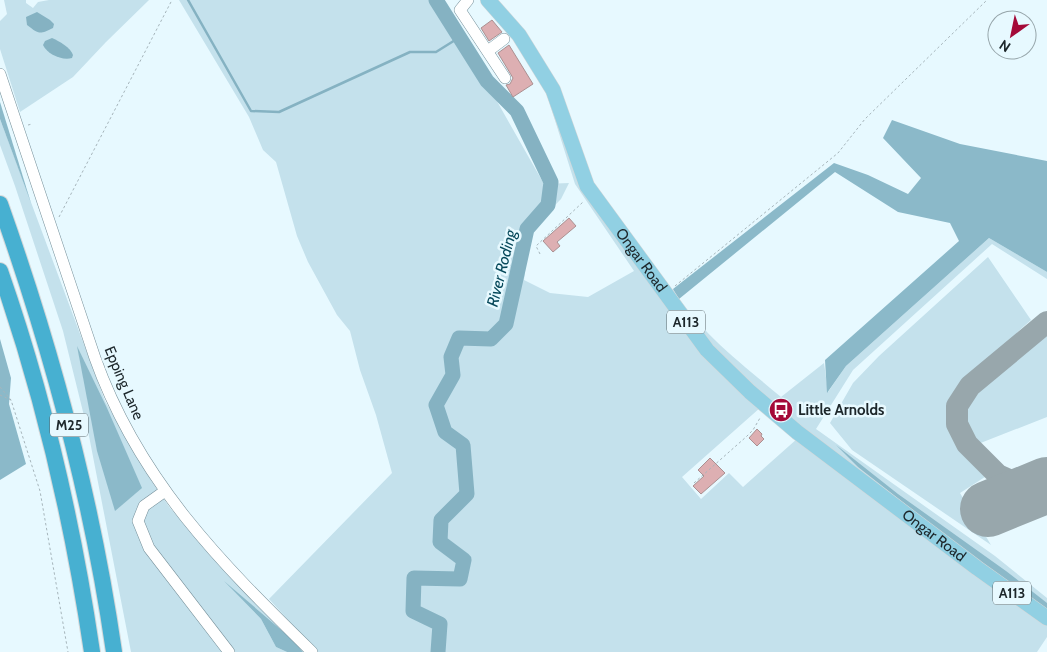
<svg xmlns="http://www.w3.org/2000/svg" width="1047" height="652" font-family="Cabin,sans-serif">
<style>
.green{fill:#c4e1ec;fill-rule:evenodd}
.forest{fill:#8bb9c9}
.water{fill:#85b2c2}
.lines{fill:none;stroke-linecap:round;stroke-linejoin:round}
.stream{stroke:#85b2c2;stroke-width:2.5}
.river{stroke:#85b2c2;stroke-width:15}
.taxiway{stroke:#98a7ac;stroke-width:22}
.runway{stroke:#98a7ac;stroke-width:56}
.building{fill:#ddafb2;stroke:#ab9091}
.minor-casing{stroke:#76909a;stroke-width:12}
.major-casing{stroke:#d6d8d9;stroke-width:16}
.highway-casing{stroke:#d6d8d9;stroke-width:18}
.path{stroke:#a6b5bb;stroke-width:1;stroke-dasharray:2.5 2.5;stroke-linecap:butt}
.minor{stroke:#fff;stroke-width:11}
.major{stroke:#91d0e3;stroke-width:15}
.highway{stroke:#47b0d1;stroke-width:16}
.labels{text-anchor:middle;stroke-width:5;stroke-linejoin:round;paint-order:stroke}
.shield{fill:#e7f9ff;stroke:#5a666b;stroke-width:1}
.shield-label{font-size:14px;font-weight:bold;fill:#1d272b}
.street-label{font-size:15px;fill:#1d272b;stroke:#e7f9ff}
.poi-label{font-size:15px;font-weight:bold;fill:#1d272b;stroke:#e7f9ff;text-anchor:start}
.water-label{font-size:16px;font-style:italic;fill:#07495b;stroke:#e7f9ff}
</style>
<rect width="100%" height="100%" fill="#e7f9ff"/>
<g class="green">
<path d="M4 0H26V3L33 8 38 2 49 0H149L106 42 73 77 20 112 0 49V21L7 14Z"/>
<path d="M179 0H432L494 96 544 184 569 183 561 199 530 231 524 280 550 293 588 297 634 271 575 184 547 95 514 38 480 0H493L521 32 591 184 670 293 673 289C700 333 742 364 781 397L824 363 828 392 846 366 989 238 1047 272V279L992 244 853 370 816 429 995 556 1047 598V637L1037 652H317L269 599 392 473 376 415 360 370 350 331 337 315 308 262 297 236 276 162 263 150 249 117ZM761 407 798 438 743 487 729 473 701 499 682 477Z"/>
<path d="M0 119 105 401 152 482 170 508 217 561 293 640 229 586 261 619 276 647 287 652H131L89 436 63 331 15 186 0 145Z"/>
<path d="M988 257 1031 320C1019 330 1009 341 997 351 983 363 961 377 953 394 938 428 964 456 988 475L960 493 991 545 852 450 830 423 853 383 879 356Z"/>
<path d="M1045 330 1047 332V417L978 444C974 440 969 436 967 431 958 417 966 400 974 388Z"/>
</g>
<g class="forest">
<path d="M0 102 31 203 0 119Z"/>
<path d="M892 120 960 144 1047 161V272L989 238 846 366 827 393 825 360 959 241 950 223 898 212 835 172 679 299 673 289 834 163 868 175 908 194 921 178 883 138Z"/>
<path d="M0 339 11 378 9 404 26 464 0 480Z"/>
<path d="M77 346 107 408 142 488 115 511 97 451Z"/>
<path d="M836 445 898 494 1006 571 1047 603V611L988 569 858 467Z"/>
<path d="M224 581 293 640 303 652H287L276 647 261 619Z"/>
</g>
<g class="water">
<path d="M37 12 50 20 54 24 53 28C39 35 39 34 27 25L26 17Z"/>
<path d="M52 38C59 41 71 48 73 55L72 58C62 61 47 54 43 45L45 41Z"/>
</g>
<g class="lines">
<path class="stream" d="M188 0 251 111 279 112 410 52H436L460 37"/>
<path class="river" d="M436 0 487 81 517 111 551 182 548 205 527 229 506 324 491 339 459 338 451 357 453 375 436 405 445 432 463 445 467 494 441 520 440 542 464 560 460 579 414 578 413 611 440 624 438 652"/>
<path class="taxiway" d="M1047 322 970 386 957 406V424L967 444 998 475 1047 497"/>
<path class="runway" d="M988 509 1047 485"/>
</g>
<g class="building">
<path d="M492 20 502 32 489 41 481 28Z"/>
<path d="M509 45 533 84 513 97 506 85 510 84 513 78 498 53Z"/>
<path d="M569 218 576 226 557 242 560 246 553 252 543 241Z"/>
<path d="M757 429 762 434 761 436 764 439 757 446 749 438Z"/>
<path d="M710 458 725 473 701 494 693 486 704 476 698 470Z"/>
</g>
<g class="lines">
<g class="minor-casing">
<g id="minor">
<path d="M468 0 460 10 505 78"/>
<path d="M488 51 504 39"/>
<path d="M0 74 95 358C139 481 221 563 312 652"/>
<path d="M165 491 144 506 138 521 149 548 229 652"/>
</g>
</g>
<g class="major-casing">
<g id="major">
<path id="s1" d="M488 0 519 35 553 90 587 186 707 350 750 392 797 432 977 568 1047 618"/>
</g>
</g>
<g class="highway-casing">
<g id="highway">
<path d="M0 204C52 350 92 499 114 652"/>
<path d="M0 271C43 394 73 523 92 652"/>
</g>
</g>
<g class="path">
<path d="M28 125 32 124"/>
<path d="M59 217 172 0"/>
<path d="M540 254 536 246 583 202"/>
<path d="M675 286 838 153 865 119 987 0"/>
<path d="M0 387 11 400 40 491 68 652"/>
<path d="M0 395 11 400"/>
<path d="M694 483 746 437 753 430 760 418"/>
</g>
<use href="#minor" class="minor"/>
<use href="#major" class="major"/>
<use href="#highway" class="highway"/>
</g>
<defs>
<g id="bus-disc" transform="scale(1.25)"><circle r="9.5" fill="#a40938" stroke="#e7f9ff"/><path d="M-5-6H5V4H4V6H2V4H-2V6H-4V4H-5ZM-3.5-4V0h7V-4ZM-3.5 1.2v1.5H-2V1.2ZM2 1.2v1.5H3.5V1.2Z" fill="#fff"/></g>
</defs>
<g fill-rule="evenodd">
<use href="#bus-disc" x="781" y="410"/>
</g>
<g class="labels">
<g class="shield">
<rect x="667" y="310.5" width="38" height="23" rx="4"/>
<rect x="50" y="413.5" width="38" height="23" rx="4"/>
<rect x="993" y="581.5" width="38" height="23" rx="4"/>
</g>
<g class="shield-label">
<text x="686" y="327">A113</text>
<text x="69" y="430">M25</text>
<text x="1012" y="598">A113</text>
</g>
<g class="street-label">
<text dy="5" stroke="none"><textPath href="#s1" startOffset="305">Ongar Road</textPath></text>
<text transform="translate(124 383) rotate(67)" y="5">Epping Lane</text>
<text dy="5" stroke="none"><textPath href="#s1" startOffset="710">Ongar Road</textPath></text>
</g>
<g class="poi-label">
<text x="798" y="415">Little Arnolds</text>
</g>
<g class="water-label">
<text transform="translate(501 268) rotate(-76)" y="6">River Roding</text>
</g>
</g>
<g transform="translate(1012 35) rotate(213)"><circle r="24" fill="#e7f9ff" stroke="#96a5aa"/>
<path d="M0-4L9 19L0 12L-9 19Z" fill="#a40938"/>
<text y="-8" font-size="14" font-weight="bold" text-anchor="middle" fill="#1d272b">N</text>
</g>
</svg>
